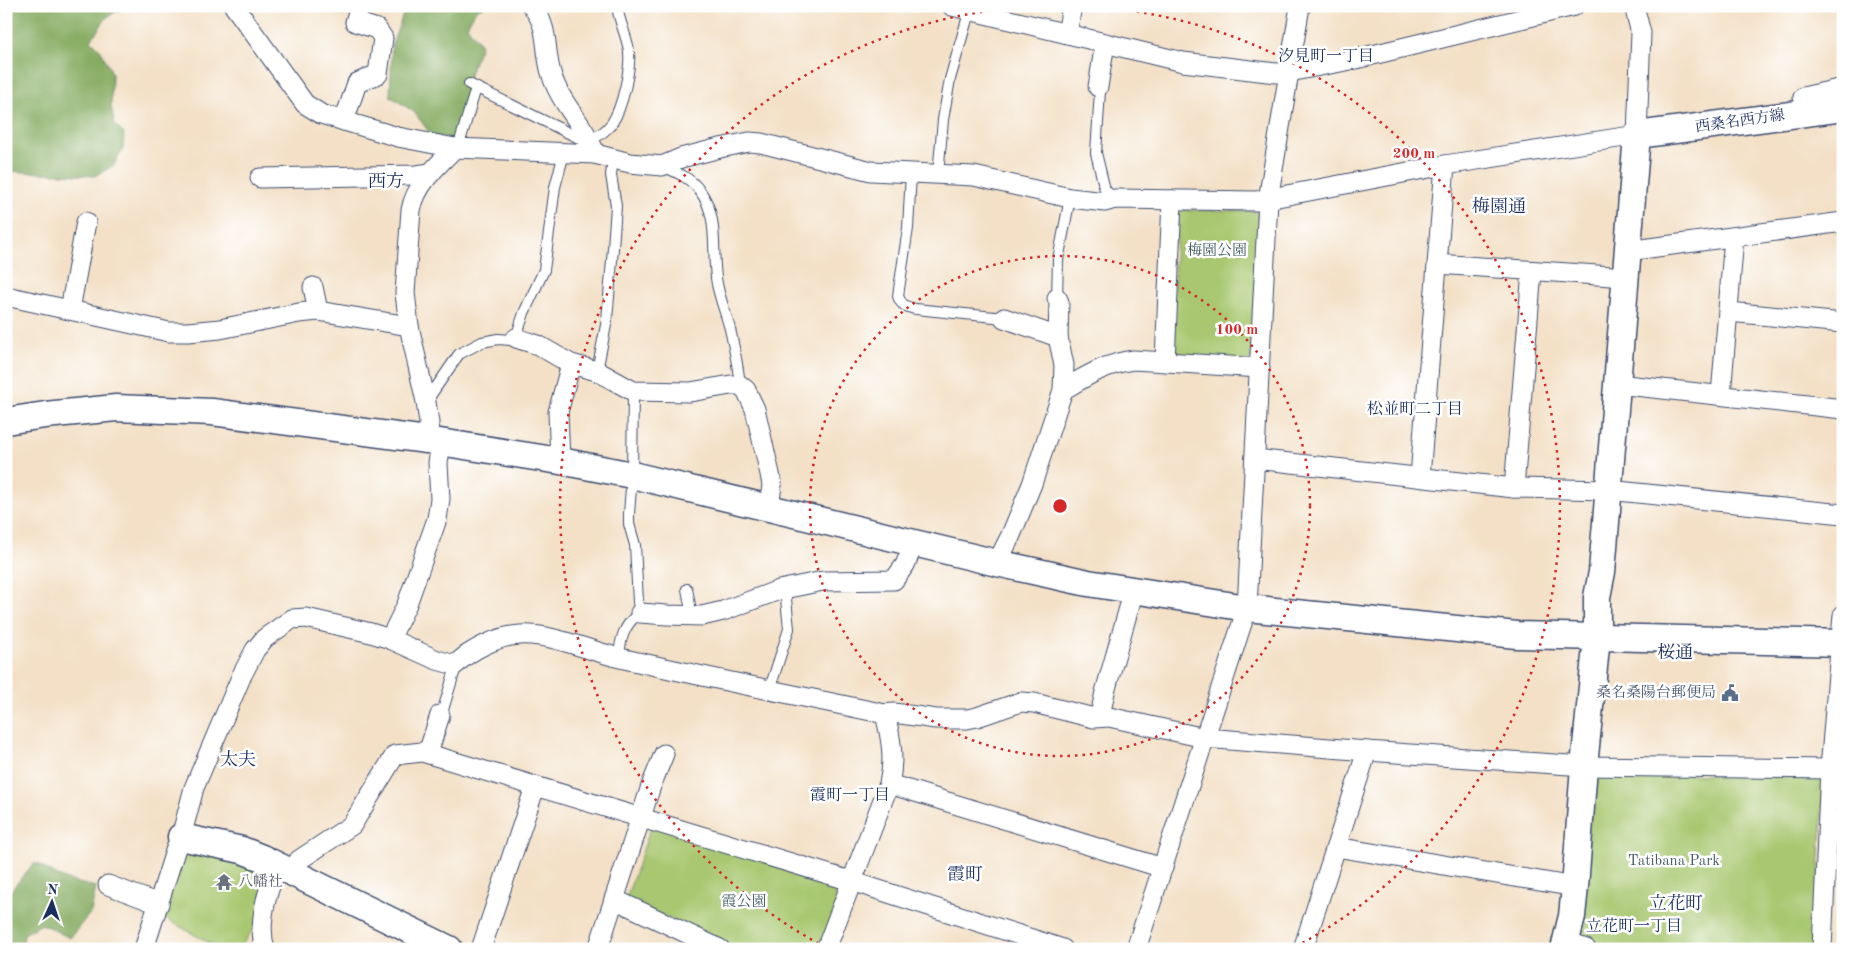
<svg xmlns="http://www.w3.org/2000/svg" width="1849" height="955" viewBox="0 0 1849 955" font-family="'Old Standard TT','Noto Serif JP',serif">
	<style>
		.green { fill: #a8c76f; stroke: #627b66 }
		.forest { fill: #86ac62; stroke: #506e60 }
		.lines { fill: none; stroke-linecap: round; stroke-linejoin: round }
		.lane-casing { stroke: #3b4a6e; stroke-width: 12 }
		.street-casing { stroke: #3b4a6e; stroke-width: 21 }
		.secondary-casing { stroke: #3b4a6e; stroke-width: 29 }
		.lane { stroke: #fff; stroke-width: 10 }
		.street { stroke: #fff; stroke-width: 19 }
		.secondary { stroke: #fff; stroke-width: 26 }
		.ring { fill: none; stroke: #d62828; stroke-width: 2.5; stroke-dasharray: 2.5 5 }
		.labels { text-anchor: middle; dominant-baseline: central; stroke-width: 5; stroke-linejoin: round; paint-order: stroke }
		.street-label { font-size: 15px; fill: #1b2f5e; stroke: #fff }
		.park-label { font-size: 15px; fill: #455d63; stroke: #fff }
		.service-label { font-size: 15px; fill: #4e5e75; stroke: #fff; text-anchor: end }
		.worship-label { font-size: 15px; fill: #5b616d; stroke: #fff; text-anchor: start }
		.neighbourhood-label { font-size: 16px; fill: #1b2f5e; stroke: #fff }
		.quarter-label { font-size: 18px; fill: #1b2f5e; stroke: #fff }
		.centre { fill: #d62828; stroke: #fff; stroke-width: 2.5 }
		.ring-label { font-size: 15px; text-anchor: middle; font-weight: bold; fill: #d62828; stroke: #fff; stroke-width: 5; stroke-linejoin: round; paint-order: stroke }
	</style>
	<rect width="100%" height="100%" fill="#fff"/>
	<filter id="ink" filterUnits="userSpaceOnUse"><feTurbulence type="fractalNoise" baseFrequency=".02" numOctaves="2"/><feDisplacementMap in="SourceGraphic" scale="10" xChannelSelector="R" yChannelSelector="G"/><feConvolveMatrix kernelMatrix="1 2 1 2 8 2 1 2 1" color-interpolation-filters="sRGB"/></filter>
	<filter id="wash" filterUnits="userSpaceOnUse"><feTurbulence type="fractalNoise" baseFrequency=".0096" numOctaves="4" result="noise"/><feDisplacementMap in="SourceGraphic" scale="20" xChannelSelector="R" yChannelSelector="G"/><feGaussianBlur stdDeviation="1.12" result="paint"/><feColorMatrix in="noise" values="0 0 0 0 0 0 0 0 0 0 0 0 0 0 0 0 0 1.4 0 .05"/><feComposite in="paint" operator="in"/></filter>
	<g filter="url(#wash)">
		<rect width="100%" height="100%" fill="#f3e0c6"/>
		<!-- green -->
		<g class="green">
			<path d="M1182,210l73,1 5,5 -8,140 -5,6 -72,-6 -4,-5 6,-136z"/>
			<path d="M1598,772l220,6 6,5 -9,166h-203l-29,-10 -3,-8 13,-155z"/>
			<path d="M652,824l193,61 -22,64h-88l-109,-50z"/>
			<path d="M187,848l44,10 31,12 3,11 -8,43 -18,25h-19l-59,-33 20,-64z"/>
		</g>
		<!-- forest -->
		<g class="forest">
			<path d="M6,6h120l-19,11 -16,23 9,9 12,24 -1,34 4,18 9,9 -1,15 -9,16 -19,11 -89,-5z"/>
			<path d="M406,6h79l-9,4 -9,16 14,19 -17,43 8,4 -15,47 -25,-3 -18,-24 -24,-16 2,-51z"/>
			<path d="M33,864h6c19,15 34,18 57,23l-5,25 -21,26 -28,-14 -18,10 -1,15h-17v-52z"/>
		</g>
	</g>
	<g filter="url(#ink)">
		<g class="lines">
			<!-- lane casing -->
			<g class="lane-casing">
				<g id="lane">
					<path d="M469,84l120,59"/>
					<path d="M1098,87l2,4 -4,62 9,37 10,9"/>
					<path d="M590,140c9,-4 16,-9 22,-17 10,-15 19,-53 17,-72 -2,-15 -10,-29 -12,-45"/>
					<path d="M458,148l18,-60"/>
					<path d="M662,166c14,6 29,12 38,25 20,26 11,63 17,93 3,15 9,30 13,45 4,18 8,37 10,56"/>
					<path d="M911,174l-3,54 -10,68c3,10 9,11 18,13l88,9"/>
					<path d="M938,174l5,-54 7,-41 20,-70"/>
					<path d="M1057,298l1,-38 12,-62"/>
					<path d="M597,371l10,-51 6,-72 3,-42 -5,-31 2,-16"/>
					<path d="M426,402l33,-48 23,-12 16,-3 13,1 5,-2 8,-25 20,-43 11,-83 7,-26 4,-8"/>
					<path d="M687,589l3,16 -1,10"/>
					<path d="M619,658c1,-19 5,-34 21,-45l-2,-11 -3,-57 -6,-21v-10l3,-39 1,-84"/>
					<path d="M769,691l20,-62 -4,-40"/>
					<path d="M440,715l2,-2 13,-43v-5"/>
				</g>
			</g>
			<!-- street casing -->
			<g class="street-casing">
				<g id="street">
					<path d="M234,6l71,98 16,10 23,7 54,16 57,11 140,6 35,9 32,3 19,-8 39,-10 29,-6 12,1 110,28 103,5 96,22 35,4 10,-3 141,2 189,-36 192,-30 4,-102 -7,-27"/>
					<path d="M532,6c19,24 11,44 20,70 9,29 34,50 43,78"/>
					<path d="M952,6l231,56 93,11 13,-1 67,-13 218,-53"/>
					<path d="M1067,34l5,-28"/>
					<path d="M1098,87l7,-44"/>
					<path d="M1803,97l40,-9"/>
					<path d="M344,121l13,-38 21,-9 5,-36 -6,-9 -22,-7 5,-16"/>
					<path d="M260,178l156,-3 15,-2"/>
					<path d="M1627,251l216,-29"/>
					<path d="M1437,264l189,13"/>
					<path d="M313,287l5,24"/>
					<path d="M6,296l163,36h19l32,-3 79,-16 19,-2 91,15"/>
					<path d="M1057,298l2,4 -1,35 6,28 -1,25"/>
					<path d="M70,310l16,-88"/>
					<path d="M1729,312l114,11"/>
					<path d="M1004,318l54,19"/>
					<path d="M516,338l22,7 33,19 26,7 36,20 57,1 41,-7h9l6,5 9,19 15,65 2,11 -3,23"/>
					<path d="M1165,361l7,-161"/>
					<path d="M1617,384l226,25"/>
					<path d="M1721,395l13,-158"/>
					<path d="M427,440l2,-17 -3,-21 -17,-76 -4,-33 6,-83c5,-26 26,-44 44,-62"/>
					<path d="M1255,459l259,29 94,2 235,24"/>
					<path d="M560,461l-2,-49 13,-48"/>
					<path d="M1420,477l25,-312"/>
					<path d="M1514,488l18,-217"/>
					<path d="M997,563l14,-28 21,-51 31,-94c23,-14 44,-27 71,-30l126,8"/>
					<path d="M640,613l27,2 35,1 21,-5 56,-21 44,-9 71,-1 11,-15 9,-22"/>
					<path d="M390,639l47,21 18,5c15,-15 43,-29 65,-30 30,-2 70,16 100,23 88,20 176,37 265,56l9,-1 42,6h31l10,-2 44,-15 13,1 60,15 15,-1 96,21 162,13 217,15 246,3"/>
					<path d="M1102,717l-1,-6 4,-19 29,-102"/>
					<path d="M428,753l12,-38"/>
					<path d="M889,784l274,84"/>
					<path d="M1336,847l239,40"/>
					<path d="M292,873l7,-13 53,-35 43,-70 27,-3 429,129 212,68"/>
					<path d="M108,885l51,19"/>
					<path d="M614,899l106,50"/>
					<path d="M1566,942l20,7"/>
					<path d="M144,949l32,-101 5,-11 13,-49 48,-113 13,-25 10,-12 27,-19 14,-1 65,15 19,6 17,-35 30,-85 3,-20 -2,-36 3,-21"/>
					<path d="M265,949c-8,-27 2,-58 13,-83"/>
					<path d="M481,949l54,-162"/>
					<path d="M598,949l53,-163 13,-32"/>
					<path d="M826,949l63,-165c6,-25 2,-46 -4,-70"/>
					<path d="M1136,949l111,-341 21,-408 32,-194"/>
					<path d="M1303,949l64,-198"/>
					<path d="M1822,949l8,-180 13,-154"/>
				</g>
			</g>
			<!-- secondary casing -->
			<g class="secondary-casing">
				<g id="secondary">
					<path d="M6,421l39,-6 71,-7 96,4 215,28 133,21 72,14 365,88 91,20 159,25 270,27 326,8"/>
					<path d="M181,837l61,13 20,8 187,91"/>
					<path d="M1564,949l8,-33 3,-29 9,-121 13,-129v-40l5,-25 35,-437 206,-27"/>
				</g>
			</g>
			<!-- lane -->
			<use href="#lane" class="lane"/>
			<!-- street -->
			<use href="#street" class="street"/>
			<!-- secondary -->
			<use href="#secondary" class="secondary"/>
		</g>
	</g>
	<!-- distance rings -->
	<g class="ring">
		<circle cx="1060" cy="506" r="250"/>
		<path d="M825 947A500 500 0 0 1 1043 6M1077 6A500 500 0 0 1 1295 947"/>
	</g>
	<!-- icons -->
	<defs>
		<g id="civic-bare" transform="scale(1.35)"><path d="M-.6-6.5H3V-4.5H.6V-3L4-1V1h2V6H-6V1h2V-1L-.6-3ZM-1.2 2.5V6h2.4V2.5Z" fill="#5c6f8a" stroke="#fff" stroke-width="2.5" paint-order="stroke"/></g>
		<g id="temple-bare" transform="scale(1.35)"><path d="M0-6L5-2H3V0L6.5 2.5H4V6H1.5V3h-3V6H-4V2.5H-6.5L-3 0V-2H-5Z" fill="#6b7280" stroke="#fff" stroke-width="2.5" paint-order="stroke"/></g>
	</defs>
	<g fill-rule="evenodd">
		<use href="#civic-bare" x="1730" y="693"/>
		<use href="#temple-bare" x="224" y="882"/>
	</g>
	<g class="labels">
		<!-- street labels -->
		<g class="street-label">
			<text transform="translate(1740 122) rotate(-8)">西桑名西方線</text>
		</g>
		<!-- park labels -->
		<g class="park-label">
			<text x="1217" y="251">梅園公園</text>
			<text x="1674" y="861">Tatibana Park</text>
			<text x="744" y="902">霞公園</text>
		</g>
		<!-- service labels -->
		<g class="service-label">
			<text x="1716" y="693">桑名桑陽台郵便局</text>
		</g>
		<!-- worship labels -->
		<g class="worship-label">
			<text x="238" y="882">八幡社</text>
		</g>
		<!-- neighbourhood labels -->
		<g class="neighbourhood-label">
			<text x="1326" y="57">汐見町一丁目</text>
			<text x="1415" y="410">松並町二丁目</text>
			<text x="850" y="796">霞町一丁目</text>
			<text x="1634" y="927">立花町一丁目</text>
		</g>
		<!-- quarter labels -->
		<g class="quarter-label">
			<text x="386" y="182">西方</text>
			<text x="1499" y="207">梅園通</text>
			<text x="1675" y="653">桜通</text>
			<text x="238" y="760">太夫</text>
			<text x="965" y="875">霞町</text>
			<text x="1676" y="904">立花町</text>
		</g>
	</g>
	<circle cx="1060" cy="506" r="8" class="centre"/>
	<g class="ring-label">
		<text x="1414" y="158">200 m</text>
		<text x="1237" y="334">100 m</text>
	</g>
	<!-- margin -->
	<rect width="1849" height="955" fill="none" stroke="#fff" stroke-width="25"/>
	<!-- north arrow -->
	<g transform="translate(52 902) rotate(3)" stroke="#ffffff" stroke-width="4" paint-order="stroke">
	<path d="M0-4L9 19L0 12L-9 19Z" fill="#1b2f5e"/>
	<text y="-8" font-size="14" font-weight="bold" text-anchor="middle" fill="#1b2f5e">N</text>
	</g>
</svg>
